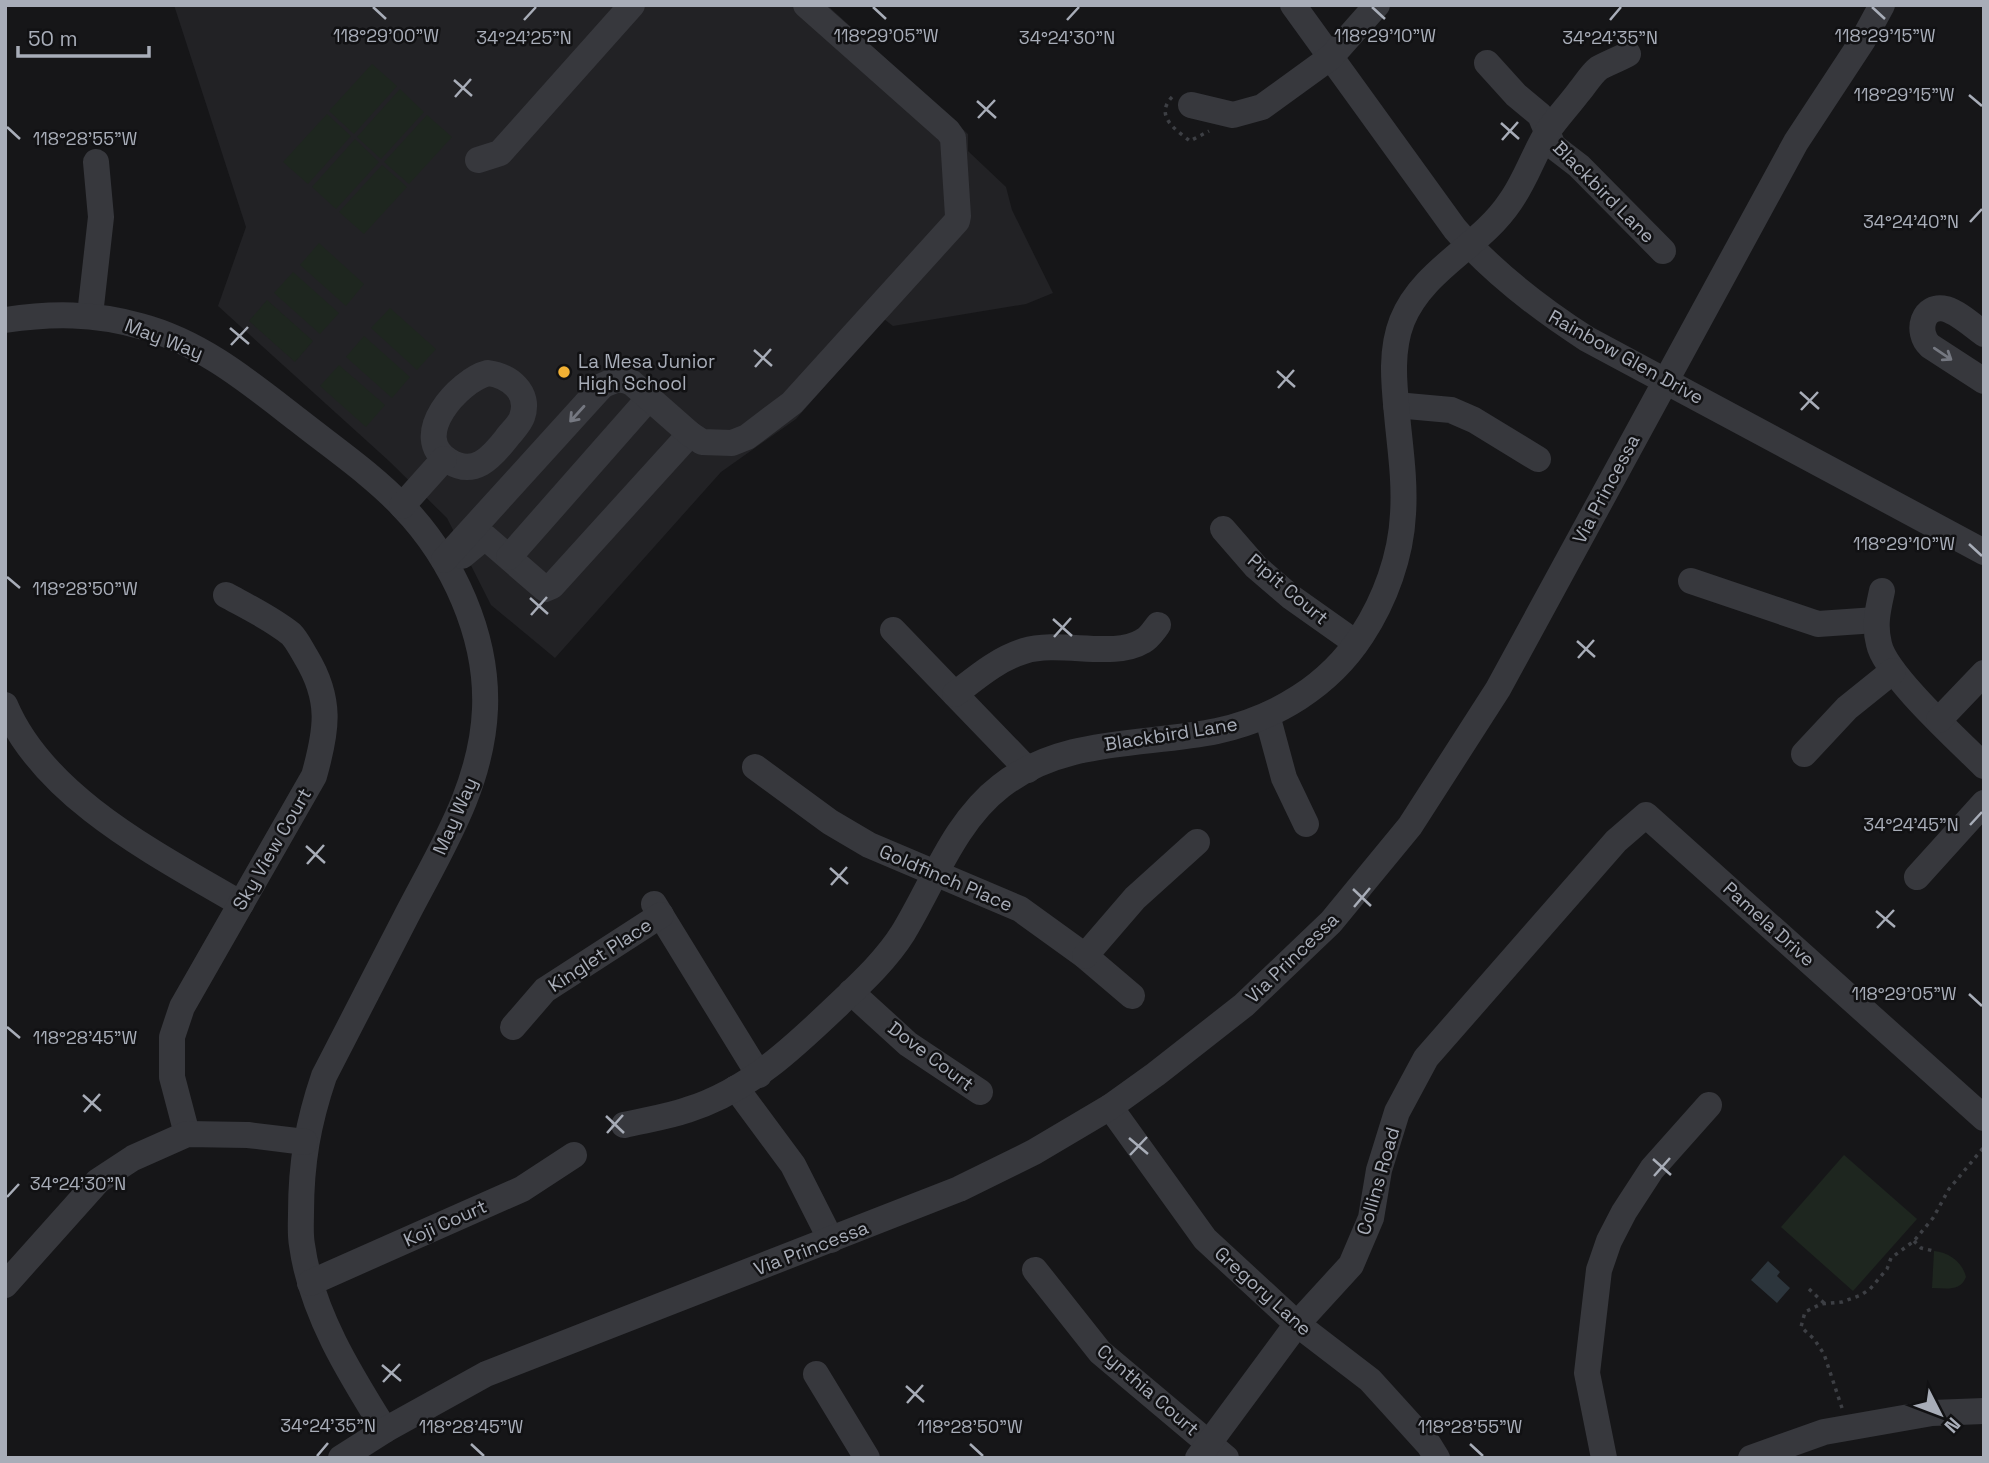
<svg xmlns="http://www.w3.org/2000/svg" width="1989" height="1463" viewBox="0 0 1989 1463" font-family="'Space Grotesk',sans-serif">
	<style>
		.built { fill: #222225 }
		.green { fill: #1e261f }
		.water { fill: #2c353c }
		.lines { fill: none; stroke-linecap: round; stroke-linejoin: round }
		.path { stroke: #3d3f44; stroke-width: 3.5; stroke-dasharray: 3.5 5; stroke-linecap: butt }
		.minor { stroke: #37383d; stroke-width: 26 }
		.oneway { stroke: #757881 }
		.ticks { fill: none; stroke: #a8adb8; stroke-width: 2.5 }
		.poi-dot { fill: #f2b134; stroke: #111113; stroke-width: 2.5 }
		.labels { text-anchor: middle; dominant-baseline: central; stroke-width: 5; stroke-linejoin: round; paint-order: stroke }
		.street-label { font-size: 19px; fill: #a8adb8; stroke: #111113 }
		.poi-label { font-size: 19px; fill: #a8adb8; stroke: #111113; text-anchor: start }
		.ticks-label { font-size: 18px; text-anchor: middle; fill: #a8adb8; stroke: #111113; stroke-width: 5; stroke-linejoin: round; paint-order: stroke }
	</style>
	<rect width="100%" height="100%" fill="#161618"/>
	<!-- built -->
	<path class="built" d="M174,5h653l141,129v17l38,36 6,23 41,83 -27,11 -133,22 -9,-7 -88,100 -75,53 -166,186 -64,-53 -44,-87 -58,-57 -171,-155 28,-79z"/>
	<!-- green -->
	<g class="green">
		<path d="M372,64l25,22 -43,48 -25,-23z"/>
		<path d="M400,89l24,23 -43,47 -24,-22z"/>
		<path d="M327,114l24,22 -43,48 -25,-22z"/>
		<path d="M427,115l25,22 -43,47 -25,-22z"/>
		<path d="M355,139l24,23 -43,47 -24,-22z"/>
		<path d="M382,165l25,22 -43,47 -25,-22z"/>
		<path d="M319,243l45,41 -18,22 -46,-41z"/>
		<path d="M293,272l46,41 -19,21 -46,-41z"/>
		<path d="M267,300l46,41 -18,21 -46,-41z"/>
		<path d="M390,308l46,41 -19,21 -46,-42z"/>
		<path d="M364,336l46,41 -18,21 -46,-41z"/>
		<path d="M339,365l46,40 -19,22 -46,-41z"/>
		<path d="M1844,1155l73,64 -64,72 -72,-64z"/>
		<path d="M1934,1251c15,1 29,12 32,26 -6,15 -20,11 -34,11z"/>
	</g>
	<!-- water -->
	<path class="water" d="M1768,1261l12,11 -3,4 13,12 -13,15 -26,-23z"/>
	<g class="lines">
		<!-- path -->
		<g class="path">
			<path d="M1172,97c-18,19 4,33 18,44l19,-10"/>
			<path d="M1914,1241l7,7 13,3"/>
			<path d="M1809,1289l16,15"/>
			<path d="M1842,1408l-18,-54 -10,-15 -13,-12 4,-15 16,-8 21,-2 19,-7 9,-6 17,-20 4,-11 23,-17 19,-23 16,-29 35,-42"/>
		</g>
		<!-- minor -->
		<g class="minor">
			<path d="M1293,5l162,224c38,44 84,79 132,110l397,213"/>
			<path d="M1487,63l29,32 24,20 13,31 26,20 84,85"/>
			<path d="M1191,105l42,10 29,-8 69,-50 46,-52"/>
			<path d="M478,160l22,-7 132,-148"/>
			<path d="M90,315l11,-98 -5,-55"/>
			<path d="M5,320c47,-7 89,-7 135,6 61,16 109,56 158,94 34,27 75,55 105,87 50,52 85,129 82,202 -3,75 -42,137 -76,202 -28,55 -57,110 -85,165 -16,47 -23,87 -23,137 0,10 -1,21 1,32 9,67 48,129 83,185"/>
			<path d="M1984,334c-11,-8 -25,-21 -38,-25 -23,-6 -31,23 -16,37l54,35"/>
			<path d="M488,373c21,3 43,19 34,44 -2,7 -11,15 -16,22 -15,19 -32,38 -57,22 -41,-24 10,-81 39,-88z"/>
			<path d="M1396,405l55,5 23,10 64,39"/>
			<path d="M402,506l42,-47"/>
			<path d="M1223,529l33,38 35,30 65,46"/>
			<path d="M462,556l23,-19 60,52 7,-3 138,-152"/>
			<path d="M509,557l140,-159"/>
			<path d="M444,560l158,-174c12,-6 18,-9 30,-3l58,51 12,8 30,1 15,-6 45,-34 165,-182 1,-5 -5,-78 -5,-7 -142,-126"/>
			<path d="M1691,581l127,43 58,-4"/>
			<path d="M1882,591c-4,18 -8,34 -3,53 6,30 80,97 105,122"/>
			<path d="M893,630l135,140"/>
			<path d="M955,694c22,-17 43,-35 69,-43 36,-11 90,8 119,-10 6,-3 11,-11 15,-16"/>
			<path d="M5,705c39,93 153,150 236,199"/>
			<path d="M1267,715l17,63 22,46"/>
			<path d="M1939,720l45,-47"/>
			<path d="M1804,754l43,-46 46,-37"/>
			<path d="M755,767l75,55 39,23 151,64 65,47 47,40"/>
			<path d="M1917,877l67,-74"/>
			<path d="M654,904l105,171"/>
			<path d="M1085,956l50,-58 62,-56"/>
			<path d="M851,992l57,52 72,48"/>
			<path d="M513,1027l32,-37 116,-75"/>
			<path d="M736,1088l57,77 38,75"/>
			<path d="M1110,1107l95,132 92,85 73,56 59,65 8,13"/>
			<path d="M624,1125c21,-5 43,-8 63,-15 61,-19 106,-62 151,-105 23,-22 48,-45 65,-72 30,-49 51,-111 98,-147 63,-49 143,-40 216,-55 59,-13 112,-45 145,-96 23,-35 39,-79 41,-121 2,-30 -2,-60 -5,-89 -3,-34 -9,-71 4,-104 21,-52 78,-74 108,-119 16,-22 24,-49 38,-71 9,-13 21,-26 30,-38 7,-8 13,-19 21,-25 9,-5 20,-9 29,-14"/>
			<path d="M187,1134l-15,-57v-40l10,-30 132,-231c13,-46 18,-76 -8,-119 -5,-8 -9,-17 -15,-23 -20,-16 -43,-27 -65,-39"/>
			<path d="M1035,1270l65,82 126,106"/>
			<path d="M310,1283l212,-94 52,-34"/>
			<path d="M5,1285l93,-104 35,-23 54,-24 61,1 57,7"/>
			<path d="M816,1374l51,84"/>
			<path d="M341,1458l44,-28 101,-56 473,-185 75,-37 76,-45 46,-33 88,-69 87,-83 79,-96 88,-137 298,-547 67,-102 19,-35"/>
			<path d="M1198,1458l99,-134 54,-59 20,-47 8,-48 18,-58 29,-54 190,-217 30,-26 338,303"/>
			<path d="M1604,1458l-17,-85 12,-103 10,-29 15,-29 28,-43 57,-64"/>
			<path d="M1751,1458l73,-26 108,-19 52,-2"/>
		</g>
	</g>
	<!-- one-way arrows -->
	<defs><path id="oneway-shaft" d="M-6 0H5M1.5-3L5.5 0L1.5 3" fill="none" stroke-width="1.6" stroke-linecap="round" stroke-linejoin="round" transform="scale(1.75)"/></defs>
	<g class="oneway">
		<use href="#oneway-shaft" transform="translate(1943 354) rotate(34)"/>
		<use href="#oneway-shaft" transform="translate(577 414) rotate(132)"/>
	</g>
	<!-- ticks -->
	<path class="ticks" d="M373,7l13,12M873,7l13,12M1372,7l13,12M1872,7l13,12M524,20l12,-13M1067,20l12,-13M1610,20l11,-13M454,80l18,16M1969,95l13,11M455,97l16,-18M977,101l19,17M978,118l17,-18M1501,123l18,16M7,127l13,12M1502,140l16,-18M1970,222l12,-13M230,328l19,16M231,345l17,-18M754,350l18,16M755,367l16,-18M1277,371l18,16M1278,388l16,-18M1800,392l19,17M1801,410l17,-18M1969,544l13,12M7,577l13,11M530,598l18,16M531,615l16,-18M1053,619l19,17M1054,637l17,-19M1577,641l18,16M1578,658l16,-18M1970,825l12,-13M306,846l19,17M307,864l17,-19M830,868l18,16M831,885l16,-18M1353,889l18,17M1354,907l16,-19M1876,911l19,16M1877,928l17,-18M1969,994l13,12M7,1027l13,11M83,1095l18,16M84,1112l16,-18M606,1116l18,17M607,1133l16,-18M1129,1138l19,16M1130,1155l17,-18M1653,1159l18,16M1654,1176l16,-18M7,1197l12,-13M382,1365l19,16M383,1382l17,-18M906,1386l18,16M907,1403l16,-18M471,1444l13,12M970,1444l13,12M1470,1444l13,12M317,1456l11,-13"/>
	<!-- markers -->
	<circle class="poi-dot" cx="564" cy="372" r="7"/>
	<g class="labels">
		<!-- street labels -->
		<g class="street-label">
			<text transform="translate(1604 192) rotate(45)">Blackbird Lane</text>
			<text transform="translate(164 339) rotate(21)">May Way</text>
			<text transform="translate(1626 357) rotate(29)">Rainbow Glen Drive</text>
			<text transform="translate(1606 489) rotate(-62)">Via Princessa</text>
			<text transform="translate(1288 589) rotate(40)">Pipit Court</text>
			<text transform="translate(1171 734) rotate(-9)">Blackbird Lane</text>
			<text transform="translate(455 816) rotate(-66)">May Way</text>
			<text transform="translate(272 849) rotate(-60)">Sky View Court</text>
			<text transform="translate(946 878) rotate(23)">Goldfinch Place</text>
			<text transform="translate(1769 924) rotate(42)">Pamela Drive</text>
			<text transform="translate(600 955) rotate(-33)">Kinglet Place</text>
			<text transform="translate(1292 958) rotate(-44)">Via Princessa</text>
			<text transform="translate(931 1056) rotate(37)">Dove Court</text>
			<text transform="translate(1378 1181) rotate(-74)">Collins Road</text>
			<text transform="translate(445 1223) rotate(-24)">Koji Court</text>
			<text transform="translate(811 1248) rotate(-21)">Via Princessa</text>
			<text transform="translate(1263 1291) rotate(42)">Gregory Lane</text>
			<text transform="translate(1148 1390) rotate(41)">Cynthia Court</text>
		</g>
		<!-- poi labels -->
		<g class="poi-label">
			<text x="578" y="361">La Mesa Junior<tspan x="578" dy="22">High School</tspan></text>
		</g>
	</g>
	<g class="ticks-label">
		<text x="386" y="42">118°29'00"W</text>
		<text x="886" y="42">118°29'05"W</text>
		<text x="1385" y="42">118°29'10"W</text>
		<text x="1885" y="42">118°29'15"W</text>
		<text x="524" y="44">34°24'25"N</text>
		<text x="1067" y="44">34°24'30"N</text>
		<text x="1610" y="44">34°24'35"N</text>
		<text x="1904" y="101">118°29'15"W</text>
		<text x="85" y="145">118°28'55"W</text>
		<text x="1911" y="228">34°24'40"N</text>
		<text x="1904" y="550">118°29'10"W</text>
		<text x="85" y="595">118°28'50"W</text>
		<text x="1911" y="831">34°24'45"N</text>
		<text x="1904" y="1000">118°29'05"W</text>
		<text x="85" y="1044">118°28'45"W</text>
		<text x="78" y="1190">34°24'30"N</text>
		<text x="328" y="1432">34°24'35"N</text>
		<text x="471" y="1433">118°28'45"W</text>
		<text x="970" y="1433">118°28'50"W</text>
		<text x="1470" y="1433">118°28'55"W</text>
	</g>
	<!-- border -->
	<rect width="1989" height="1463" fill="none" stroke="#a8adb8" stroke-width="14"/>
	<!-- north arrow -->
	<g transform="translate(1940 1414) rotate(132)" stroke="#111113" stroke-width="5" paint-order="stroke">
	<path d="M0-5L12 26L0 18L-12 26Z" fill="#a8adb8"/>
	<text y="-10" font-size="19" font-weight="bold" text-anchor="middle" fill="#a8adb8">N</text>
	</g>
	<!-- scale -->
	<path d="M18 46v10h131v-10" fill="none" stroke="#a8adb8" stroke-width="3.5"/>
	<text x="28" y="46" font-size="21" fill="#a8adb8" stroke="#111113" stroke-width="5" paint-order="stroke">50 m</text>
</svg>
